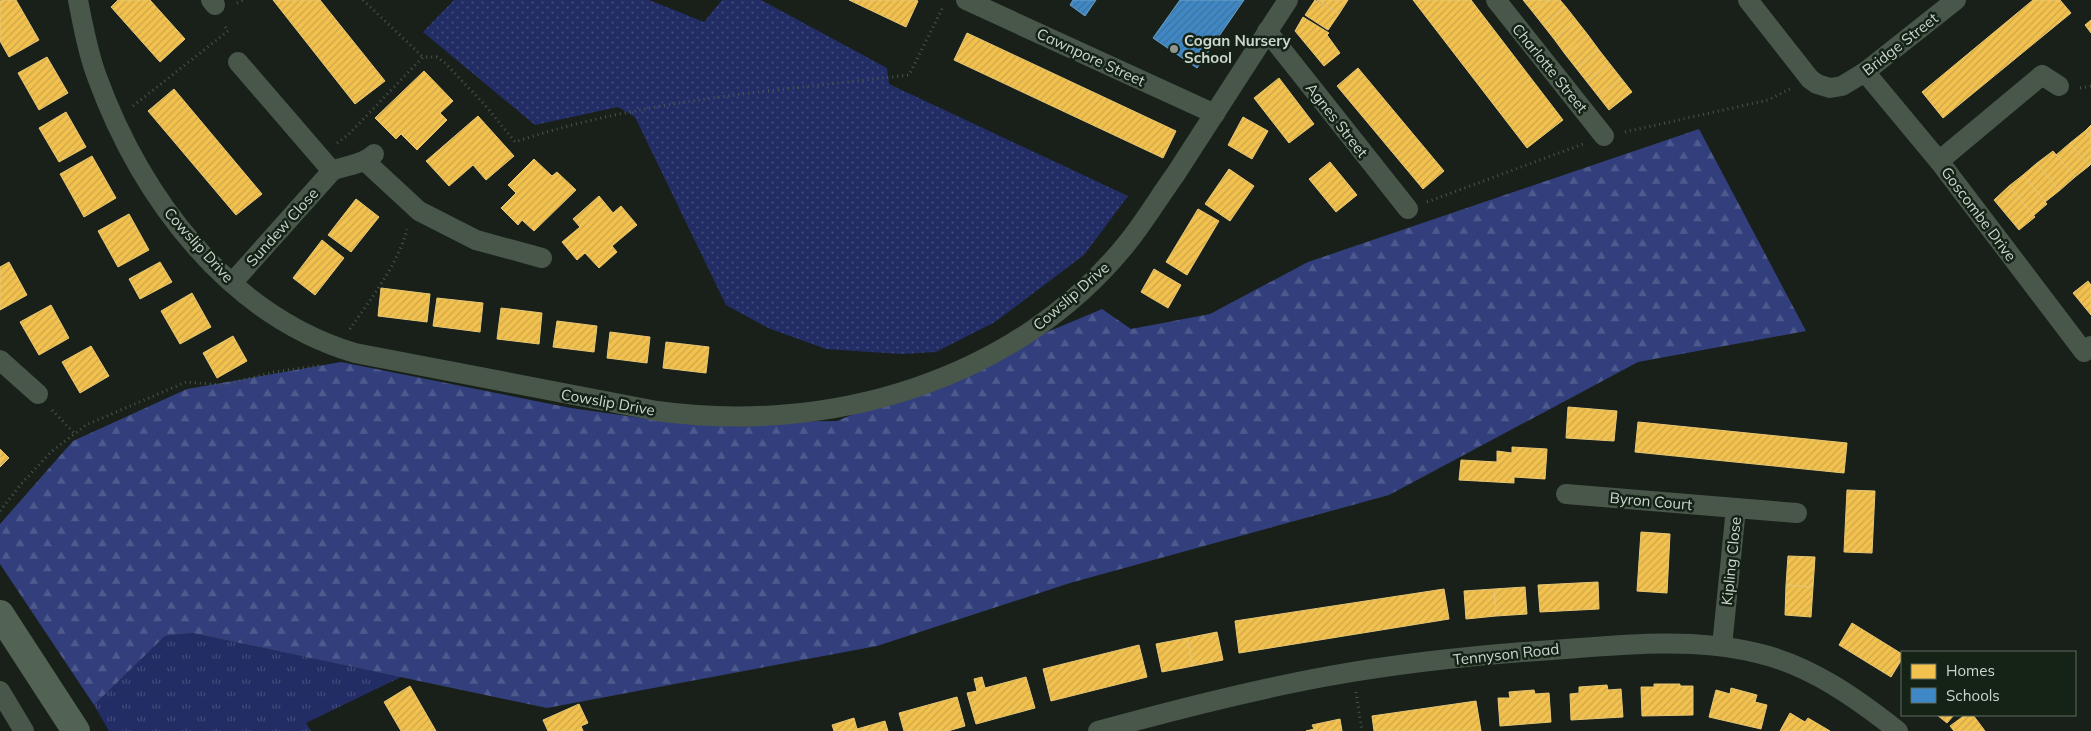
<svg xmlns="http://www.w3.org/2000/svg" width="2091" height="731" viewBox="0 0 2091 731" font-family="Mulish,sans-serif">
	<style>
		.grass { fill: url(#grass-tufts) }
		.forest { fill: url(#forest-firs) }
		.garden { fill: url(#garden-dots) }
		.homes { fill: url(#homes-hatch); stroke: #e7c774 }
		.schools { fill: url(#schools-hatch); stroke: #6a9fc7 }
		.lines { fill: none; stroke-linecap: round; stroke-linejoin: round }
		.path { stroke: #4a554b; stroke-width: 3; stroke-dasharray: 1 4; stroke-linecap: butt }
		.minor { stroke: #48574a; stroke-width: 20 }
		.secondary { stroke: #526354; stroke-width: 28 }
		.poi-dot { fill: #8e968e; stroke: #152317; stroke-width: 2 }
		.labels { text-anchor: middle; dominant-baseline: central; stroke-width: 5; stroke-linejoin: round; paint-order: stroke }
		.poi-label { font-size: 15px; font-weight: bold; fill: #cdd6cd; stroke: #152317; text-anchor: start }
		.street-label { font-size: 15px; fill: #cdd6cd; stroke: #152317 }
	</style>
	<defs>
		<pattern id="grass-tufts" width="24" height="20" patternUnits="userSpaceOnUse" patternTransform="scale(1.25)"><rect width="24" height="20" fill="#232d65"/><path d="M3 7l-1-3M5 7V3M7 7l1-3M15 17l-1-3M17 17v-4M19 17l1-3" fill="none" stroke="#424b7a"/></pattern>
		<pattern id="forest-firs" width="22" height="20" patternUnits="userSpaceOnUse" patternTransform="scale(1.25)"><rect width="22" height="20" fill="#323f7c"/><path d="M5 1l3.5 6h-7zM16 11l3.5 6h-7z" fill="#4e5a8d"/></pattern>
		<pattern id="garden-dots" width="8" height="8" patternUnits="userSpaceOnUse" patternTransform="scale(1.25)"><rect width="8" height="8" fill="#232d65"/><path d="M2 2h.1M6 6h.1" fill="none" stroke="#424b7a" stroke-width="1.8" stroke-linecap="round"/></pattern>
		<pattern id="homes-hatch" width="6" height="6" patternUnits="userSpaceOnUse" patternTransform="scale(1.25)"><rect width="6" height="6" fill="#f2c14e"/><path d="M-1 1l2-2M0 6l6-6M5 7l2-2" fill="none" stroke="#cea74b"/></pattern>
		<pattern id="schools-hatch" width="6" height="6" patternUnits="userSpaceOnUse" patternTransform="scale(1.25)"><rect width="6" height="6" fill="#3f88c5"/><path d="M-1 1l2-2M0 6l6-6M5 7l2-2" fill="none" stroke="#3f729c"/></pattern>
	</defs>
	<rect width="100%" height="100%" fill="#182019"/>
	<!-- grass -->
	<path class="grass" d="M192,633l209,44 -95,46 5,8h-202l-15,-26 71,-69z"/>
	<!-- forest -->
	<path class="forest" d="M1699,129l107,202 -168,31 -249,133 -319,88 -193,63 -330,62 -355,-75 -27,3 -71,69 -94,-141v-40l73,-83 114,-52 154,-27 230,46 106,15 160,-2 265,-112 29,20 79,-15 98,-52z"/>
	<!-- garden -->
	<path class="garden" d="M454,0h195l55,22 18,-22h39l126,68 2,16 239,112 -44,59 -89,67 -59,30 -35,2 -75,-5 -58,-21 -42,-23 -91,-188 -17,-10 -83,18 -112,-93z"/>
	<!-- homes -->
	<g class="homes">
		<path d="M2,0h14l23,40 -30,17 -9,-16v-40z"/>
		<path d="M118,0h32l35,39 -25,23 -49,-55z"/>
		<path d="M273,0h47l65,81 -30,23z"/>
		<path d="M849,0h67l2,1 -12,26z"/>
		<path d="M1315,0l24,14 -11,16 -23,-15z"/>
		<path d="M1317,0h31l-9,14z"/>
		<path d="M1413,0h58l92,120 -36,28z"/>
		<path d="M1523,0h24l-15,11z"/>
		<path d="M1547,0h13l6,7 -23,18 -11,-14z"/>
		<path d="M2033,0h27l11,13 -128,105 -21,-26z"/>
		<path d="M1566,7l11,14 -23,18 -11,-14z"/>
		<path d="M1303,17l26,16 -2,2 13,18 -16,13 -29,-35z"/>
		<path d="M2091,20v13l-6,-8z"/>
		<path d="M1577,21l11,14 -23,19 -11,-15z"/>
		<path d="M967,33l209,98 -13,27 -209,-98z"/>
		<path d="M1588,35l11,15 -23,18 -11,-14z"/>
		<path d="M1599,50l11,14 -23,18 -11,-14z"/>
		<path d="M47,57l21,36 -29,17 -21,-37z"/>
		<path d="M1610,64l11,14 -23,18 -11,-14z"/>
		<path d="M1358,68l86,103 -21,18 -86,-103z"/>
		<path d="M424,71l29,30 -13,12 7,7 -30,30 -16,-16 -5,5 -21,-21z"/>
		<path d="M1279,78l35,46 -25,19 -35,-45z"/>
		<path d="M1621,78l11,14 -23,18 -11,-14z"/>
		<path d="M174,89l88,105 -26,21 -88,-104z"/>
		<path d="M66,112l20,35 -27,15 -20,-34z"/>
		<path d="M478,116l36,40 -28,24 -13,-15 -24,21 -23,-25z"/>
		<path d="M1243,117l25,14 -16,28 -24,-14z"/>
		<path d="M2091,125v13l-6,-7z"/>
		<path d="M2085,131l6,7v26l-2,2 -19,-23z"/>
		<path d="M2070,143l19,23 -14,11 -19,-22z"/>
		<path d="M2053,151l22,26 -16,14 -22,-28z"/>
		<path d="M92,156l24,42 -32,19 -24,-43z"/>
		<path d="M534,159l18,17 5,-4 19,18 -42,41 -12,-11 -4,5 -17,-17 15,-15 -8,-8z"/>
		<path d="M1330,162l27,33 -21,17 -27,-33z"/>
		<path d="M2037,163l22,28 -14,11 -22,-27z"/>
		<path d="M1229,169l25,17 -24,35 -25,-17z"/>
		<path d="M2023,175l24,29 -14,12 -24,-30z"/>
		<path d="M2009,186l26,31 -16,13 -25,-30z"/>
		<path d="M599,196l14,17 8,-7 16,19 -25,21 5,6 -18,16 -14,-15 -8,7 -15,-18 18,-15 -7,-8z"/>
		<path d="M356,199l23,18 -28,35 -23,-17z"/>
		<path d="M1198,209l21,12 -32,54 -21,-13z"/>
		<path d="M129,214l20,36 -31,17 -20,-36z"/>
		<path d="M322,240l22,18 -29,37 -22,-17z"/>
		<path d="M9,262l18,33 -27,15v-43z"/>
		<path d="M160,262l12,20 -32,17 -11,-20z"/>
		<path d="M1154,269l27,16 -13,23 -27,-16z"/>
		<path d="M2088,281l3,4v30l-18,-22z"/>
		<path d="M381,288l49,6 -3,28 -49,-6z"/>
		<path d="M192,293l19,34 -31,17 -19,-33z"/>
		<path d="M437,298l46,5 -3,29 -47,-6z"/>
		<path d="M51,305l18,33 -30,17 -19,-33z"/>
		<path d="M501,308l41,5 -3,31 -42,-5z"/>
		<path d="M557,321l40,5 -3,26 -41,-5z"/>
		<path d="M610,332l40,5 -3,26 -40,-5z"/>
		<path d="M233,336l14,25 -30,17 -14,-25z"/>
		<path d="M666,342l43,5 -3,26 -43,-5z"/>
		<path d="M91,346l18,30 -29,17 -18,-31z"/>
		<path d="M1568,407l49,4 -3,30 -48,-3z"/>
		<path d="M1638,422l209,21 -3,30 -209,-21z"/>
		<path d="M1512,447l35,2 -2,30 -31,-2v6l-55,-3 2,-20 36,2v-11l15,2z"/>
		<path d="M0,449l9,9 -9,9z"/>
		<path d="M1847,490l28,1 -3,62 -28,-1z"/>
		<path d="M1641,532l29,2 -3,59 -30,-2z"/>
		<path d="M1788,556l27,1 -2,30 -27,-2z"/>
		<path d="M1598,582l1,27 -59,3 -2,-27z"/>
		<path d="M1786,585l27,2 -2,30 -26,-2z"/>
		<path d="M1525,587l2,27 -31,2 -2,-27z"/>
		<path d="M1444,589l5,30 -210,34 -4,-32z"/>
		<path d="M1494,589l2,27 -30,3 -2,-28z"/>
		<path d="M1852,623l50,31v5l-11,18 -52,-32z"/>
		<path d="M1217,632l6,28 -30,6 -6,-28z"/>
		<path d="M1187,638l6,28 -31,6 -6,-28z"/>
		<path d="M1139,645l8,32 -96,24 -8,-32z"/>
		<path d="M982,677l3,11 41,-11 9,31 -59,16 -9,-31 10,-2 -3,-12z"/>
		<path d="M1654,684h26v2h13v29l-51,1 -1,-29h13z"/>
		<path d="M1607,685l1,5 13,-1 2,28 -52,3 -1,-26 9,-1v-6z"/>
		<path d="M410,686l26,45h-35l-17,-29z"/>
		<path d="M1731,688l26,7 -2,7 12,3 -6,24 -52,-12 7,-27 14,4z"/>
		<path d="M1534,690l1,4 14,-1 2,29 -51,4 -2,-28h12l-1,-6z"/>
		<path d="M957,697l8,29 -17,5h-44l-5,-18z"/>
		<path d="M1476,701l5,30h-107l-2,-15z"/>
		<path d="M579,704l9,19 -7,3 2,5h-35l-5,-11z"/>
		<path d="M1790,713l15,9 3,-4 22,13h-50z"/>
		<path d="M1937,715h17l-7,8z"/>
		<path d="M1965,715h8l12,16h-31l-4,-5z"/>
		<path d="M854,718l3,11 28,-8 3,10h-54l-2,-6z"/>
		<path d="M1340,719l2,12h-36l8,-2 -2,-4z"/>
	</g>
	<!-- schools -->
	<g class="schools">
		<path d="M1073,0h23l-11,16 -15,-11z"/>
		<path d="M1180,0h64l-47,68 -44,-30z"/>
	</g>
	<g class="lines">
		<!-- path -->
		<g class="path">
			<path d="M363,0l60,57"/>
			<path d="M237,3l6,-3"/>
			<path d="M2080,88l11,-2"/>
			<path d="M133,106l95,-75 -4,-6"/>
			<path d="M1625,132l143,-32 22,-11"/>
			<path d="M337,143l11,-8 75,-78h14l8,6 40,42 30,37c127,-43 262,-51 394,-67l35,-70"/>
			<path d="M1427,202l156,-58"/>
			<path d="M350,329c20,-29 49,-66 57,-100"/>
			<path d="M52,410l23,24"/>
			<path d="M0,511l21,-27 31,-33 34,-26 100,-43 37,3 51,-13 48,-7"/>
			<path d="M1356,692l6,39"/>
		</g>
		<!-- minor -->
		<g class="minor">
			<path d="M78,0c5,26 10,53 19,77 44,120 131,238 258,276l302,58c172,24 360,-30 471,-169 17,-21 31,-45 47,-67 38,-58 75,-117 113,-175"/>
			<path d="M211,0l4,5"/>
			<path d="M966,0l249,114"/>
			<path d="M1496,0l108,136"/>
			<path d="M1748,0l62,79 7,5 13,4 12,-2 23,-14 91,-72"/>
			<path d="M1267,31l141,178"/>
			<path d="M238,62l94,109"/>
			<path d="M1865,72l74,89 145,191 7,-6"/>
			<path d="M1939,161l103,-86 17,11"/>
			<path d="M366,162l53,49 57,29 66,18"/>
			<path d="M232,283l100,-112c14,-6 31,-6 42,-17"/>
			<path d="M0,360l38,34"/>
			<path d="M1566,494l170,14"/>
			<path d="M1722,646l14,-138 61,5"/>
			<path d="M0,691l24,40"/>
			<path d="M1098,731c76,-21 154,-41 231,-55 78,-14 158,-22 237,-27 63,-5 130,-11 191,4 53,12 99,45 141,78"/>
		</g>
		<!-- secondary -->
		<path class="secondary" d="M0,614l76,117"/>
	</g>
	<!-- markers -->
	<circle class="poi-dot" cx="1174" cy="49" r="5"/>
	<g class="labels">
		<!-- poi labels -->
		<g class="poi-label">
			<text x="1184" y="40">Cogan Nursery<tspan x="1184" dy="17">School</tspan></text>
		</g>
		<!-- street labels -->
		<g class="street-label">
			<text transform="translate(1900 44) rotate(-38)">Bridge Street</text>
			<text transform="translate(1091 57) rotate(25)">Cawnpore Street</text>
			<text transform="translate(1550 68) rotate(51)">Charlotte Street</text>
			<text transform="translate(1337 120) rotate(52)">Agnes Street</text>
			<text transform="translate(1979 214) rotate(53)">Goscombe Drive</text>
			<text transform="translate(282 227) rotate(-48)">Sundew Close</text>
			<text transform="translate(199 245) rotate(48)">Cowslip Drive</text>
			<text transform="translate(1071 296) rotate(-41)">Cowslip Drive</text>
			<text transform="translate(608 402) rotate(10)">Cowslip Drive</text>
			<text transform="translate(1651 501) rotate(5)">Byron Court</text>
			<text transform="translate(1731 561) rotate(-84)">Kipling Close</text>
			<text transform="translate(1506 654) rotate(-6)">Tennyson Road</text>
		</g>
	</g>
	<!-- legend -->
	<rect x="1901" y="651" width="175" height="65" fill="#152317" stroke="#5f6b60"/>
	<rect x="1911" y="664" width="25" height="15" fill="#f2c14e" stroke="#5f6b60"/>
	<text x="1946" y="676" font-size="15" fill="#cdd6cd">Homes</text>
	<rect x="1911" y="688" width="25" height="15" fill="#3f88c5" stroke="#5f6b60"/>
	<text x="1946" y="701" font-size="15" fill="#cdd6cd">Schools</text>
</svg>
